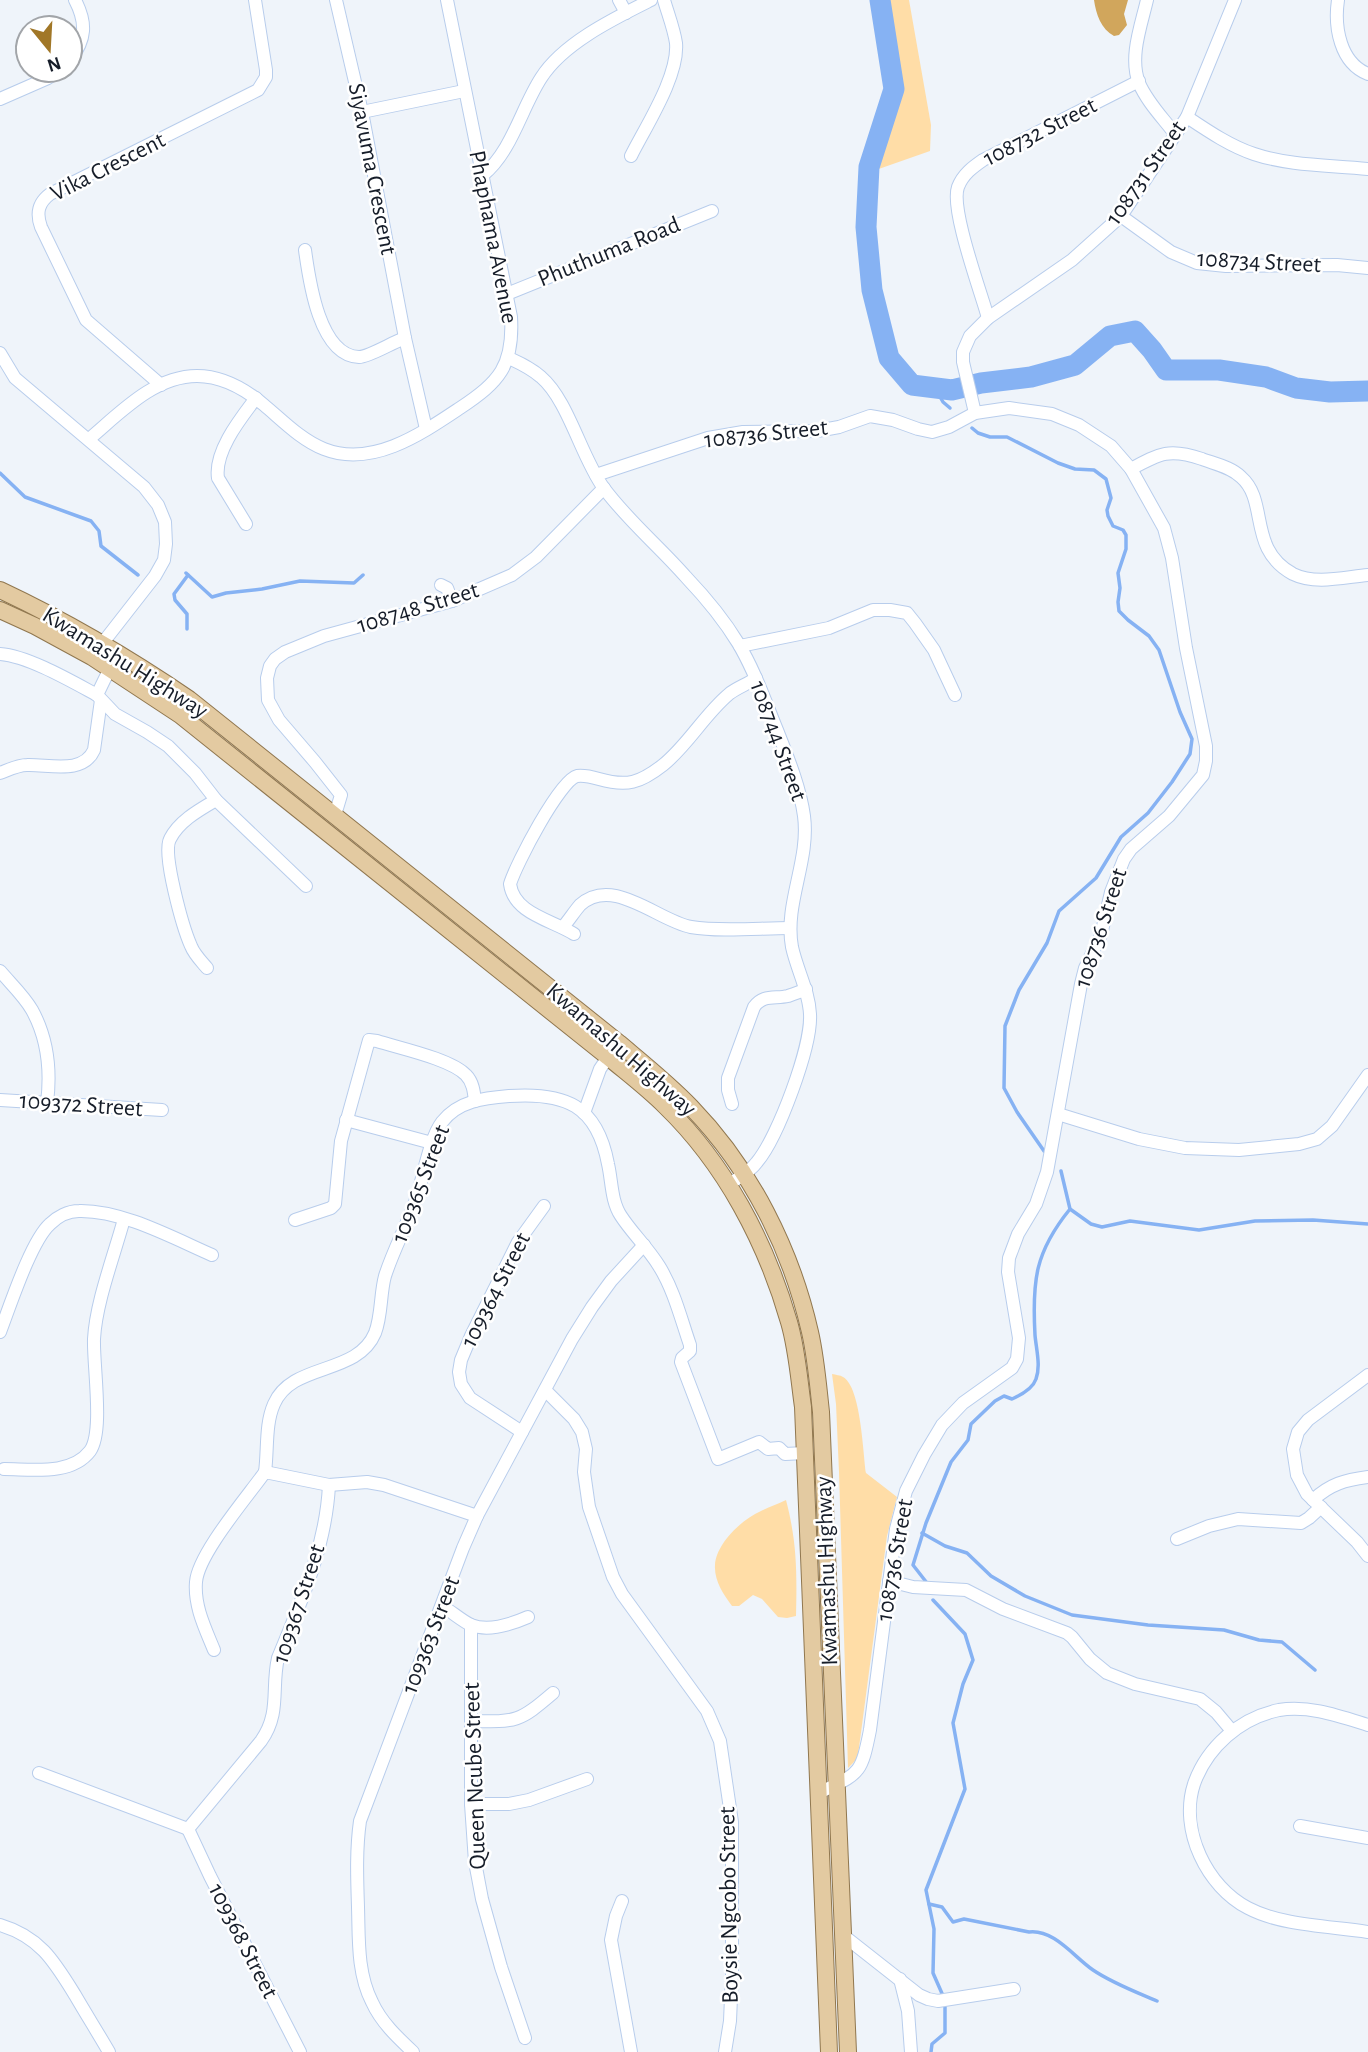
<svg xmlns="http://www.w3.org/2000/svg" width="1368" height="2052" viewBox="0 0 1368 2052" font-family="'Alegreya Sans',sans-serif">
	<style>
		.green { fill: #ffdda7 }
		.forest { fill: #d1a65c }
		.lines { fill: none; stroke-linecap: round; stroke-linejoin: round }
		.stream { stroke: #86b2f3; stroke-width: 3.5 }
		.river { stroke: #86b2f3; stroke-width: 21 }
		.minor-casing { stroke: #b8cdec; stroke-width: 14 }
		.major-casing { stroke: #90774f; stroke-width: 18 }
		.minor { stroke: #fff; stroke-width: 12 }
		.major { stroke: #e3caa1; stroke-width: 16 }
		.labels { text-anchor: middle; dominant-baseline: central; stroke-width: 5; stroke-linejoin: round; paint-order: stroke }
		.street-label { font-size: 24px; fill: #161d29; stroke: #fff }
	</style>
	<rect width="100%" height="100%" fill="#eff4fa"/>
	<!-- green -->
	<g class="green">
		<path d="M883,0h26l22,125 -1,26 -57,20 24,-83z"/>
		<path d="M832,1374c4,1 8,1 11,3 18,10 20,76 23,96l31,24 -10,39 -29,219 -2,5 -8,8 -9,-296 -3,-68z"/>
		<path d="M786,1500c11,42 11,73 10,116l-9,2 -9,-1 -16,-18 -9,-4 -14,11h-7c-9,-12 -18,-26 -17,-41 1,-21 27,-46 46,-54 8,-4 17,-7 25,-11z"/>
	</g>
	<!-- forest -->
	<path class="forest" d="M1094,0h34l-4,14 3,11 -8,10 -5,1c-13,-7 -18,-22 -20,-36z"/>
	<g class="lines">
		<!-- stream -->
		<g class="stream">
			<path d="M935,388l8,14 7,6"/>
			<path d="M972,428l6,5 12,4h17l51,26 17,6 19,1 12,9 5,19 -4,12 1,6 5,10 10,4 3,5v14l-8,24 2,15 -2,14 1,9 9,9 21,16 10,14 21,62 12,27 -2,15 -18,28 -24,31 -27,24 -25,41 -37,33 -12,32 -28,47 -14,36 -1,62 13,24 27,39"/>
			<path d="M0,473l25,24 66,24 8,10 2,15 37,29"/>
			<path d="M186,573l26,24 14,-4 36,-4 38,-8 54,2 9,-8"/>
			<path d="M187,629v-15l-12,-14 -1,-6 14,-19"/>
			<path d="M1061,1171l9,38 21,15 11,3 28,-6 69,9 56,-9 58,-1 55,4"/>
			<path d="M922,1533l23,13 22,7 24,23 34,20 47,19 76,10 76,5 35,10 23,2 33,28"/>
			<path d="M927,1583l-14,-18 13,-42 25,-61 17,-22 3,-16 24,-23 9,-5 8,3c9,-4 21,-11 24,-20 5,-13 0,-31 -1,-44 -3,-54 0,-83 35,-126"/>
			<path d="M933,1600l32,34 8,26 -10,24 -10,39 12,66 -39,101 8,39 -1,44 11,25"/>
			<path d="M929,1904l13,3 11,15 11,-3 65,13c25,-3 45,25 64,38 19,13 43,22 64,31"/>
			<path d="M931,2052l1,-8 13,-11v-26"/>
		</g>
		<!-- river -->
		<path class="river" d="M880,0l14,89 -25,78 -3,60 6,63 17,68 23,27 40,5 29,-7 50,-6 44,-12 35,-29 25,-5 17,19 14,20h53l47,7 30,11 34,4 38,-1"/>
		<!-- minor casing -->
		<g class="minor-casing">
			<g id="minor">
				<path d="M336,0l26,112 43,226 21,91"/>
				<path d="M619,0l7,13"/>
				<path d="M1147,0c-6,26 -18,57 -8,83 8,19 24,35 36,51"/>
				<path d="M1338,0c-4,27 2,63 30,74"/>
				<path d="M70,60c16,-20 17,-37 5,-60"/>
				<path d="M0,99l48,-21 12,-8"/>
				<path d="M362,112l102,-21"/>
				<path d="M1187,117c21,14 43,29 67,37 36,12 76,11 114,15"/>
				<path d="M631,156c15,-30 48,-80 45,-113 -2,-14 -8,-29 -12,-43"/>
				<path d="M483,175c29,-24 38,-66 58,-97 22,-35 74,-60 110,-78"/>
				<path d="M1121,216l50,36 26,11 29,3 111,-1 31,3"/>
				<path d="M305,250c4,29 14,106 54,107 10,0 34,-15 46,-19"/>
				<path d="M507,294l205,-83"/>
				<path d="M988,318c-7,-26 -38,-109 -30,-131 5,-13 15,-20 25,-27l156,-79"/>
				<path d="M0,353l15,25 129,109 14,18 7,17 1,22 -2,16 -9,16 -57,73"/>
				<path d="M509,358c11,5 22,10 32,19 27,23 40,79 62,110 24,33 56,59 83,90 19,20 38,43 52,66 17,28 27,58 39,87 11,28 23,57 27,86 6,45 -20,87 -12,131 5,23 17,44 18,67 2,32 -32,123 -53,148 -7,10 -19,16 -29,23"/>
				<path d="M161,385l-75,-65 -45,-93c-5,-14 -3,-24 9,-33l208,-104 8,-13v-7l-11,-70"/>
				<path d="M975,413l-12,-51v-10l7,-16 18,-18 84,-58 49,-44 66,-99 48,-117"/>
				<path d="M89,439c31,-26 65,-63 108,-63 26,0 48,13 67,29 18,15 37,35 60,44 48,19 97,-15 136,-41 39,-26 54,-42 51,-91l-64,-317"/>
				<path d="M1131,469c29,-16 39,-21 71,-10 13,5 29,8 39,18 28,24 6,72 52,97 22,11 52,3 75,1"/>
				<path d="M596,475l112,-37 35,-6 74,-1 22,-4 31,-11 23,4 25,9 14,3 17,-5 26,-14 34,-5 43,6 27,11 32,21 20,23 33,59 8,30 14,90 20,98v15l-3,14 -34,41 -38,33 -7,10 -13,33 -10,43 -16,33 -4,16 -34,188 -11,32 -18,30 -9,24 -1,14 11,66 -2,21 -5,9 -49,35 -21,22 -18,30 -18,36 -10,38 -26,201c-9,46 -11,43 -51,63"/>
				<path d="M246,524l-28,-46c-4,-27 23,-60 38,-80"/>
				<path d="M441,585l6,3 5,13"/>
				<path d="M740,646l89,-18 44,-18h17l17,3 8,10 19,27 21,45"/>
				<path d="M0,654c28,2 71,27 97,41"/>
				<path d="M110,668l-13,27 18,19 32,18 21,14 27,27 21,27 90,86"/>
				<path d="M0,773c8,-3 18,-8 27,-8 21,-1 56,10 67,-15l7,-50"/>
				<path d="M335,815l6,-20 -26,-33 -36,-42 -11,-20 -1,-22 3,-12 5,-7 10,-7 39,-16 128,-35 60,-26 24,-18 68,-69"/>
				<path d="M563,927c6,-7 11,-15 17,-22 33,-30 78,16 111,22 29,5 69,1 99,1"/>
				<path d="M574,934c-22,-14 -60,-20 -64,-50 6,-20 50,-104 67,-108 7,-1 15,1 22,3 28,8 41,4 64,-14 25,-20 41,-50 66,-71 7,-6 19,-10 27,-16"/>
				<path d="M207,968c-6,-7 -13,-14 -16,-22 -8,-18 -29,-92 -21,-107 9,-18 29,-29 46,-39"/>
				<path d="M0,971c11,13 24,25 32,39 16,29 19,61 15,93"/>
				<path d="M0,1100l162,10"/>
				<path d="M732,1104l-4,-14v-12l26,-71c9,-13 21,-8 34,-11 6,-2 12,-4 18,-7"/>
				<path d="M584,1113l16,-44 12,-18"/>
				<path d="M1058,1114l81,25 46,9 54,2 60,-6 18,-5 15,-13 36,-51"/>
				<path d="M346,1120l86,23"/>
				<path d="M295,1220l36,-12 4,-4 6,-63 28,-101 8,1c22,7 74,18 89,34 7,7 8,17 9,26"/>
				<path d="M0,1332c10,-26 31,-91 50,-108 7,-7 18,-13 29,-13 43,-1 94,27 133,44"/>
				<path d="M1368,1375l-60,45 -10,12 -5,17 4,26 10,19 50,48 11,14"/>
				<path d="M546,1391l28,28 8,13 4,17 -2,23 5,35 24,70 9,17 85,117 13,30 12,81v152l-2,47 -5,31"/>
				<path d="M522,1432l-52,-34 -9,-14 -2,-12 2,-12 10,-24 47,-94 26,-36"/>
				<path d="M4,1469c27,0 67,7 86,-18 14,-19 3,-86 4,-112 2,-37 20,-83 30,-120"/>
				<path d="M265,1472c3,-22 0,-48 9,-68 18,-42 83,-28 101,-71 7,-18 5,-39 10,-57 8,-25 21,-49 30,-74 8,-22 14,-63 27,-80 16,-21 42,-24 67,-26 56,-4 88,9 99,68 4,17 3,37 13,52 11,17 27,32 38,50 15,24 22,53 31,79v6l-8,7 -1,4 37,97 41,-17 9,7 11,-1 6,6 20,-1"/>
				<path d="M1313,1500c17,-16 32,-20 55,-23"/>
				<path d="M1177,1539l32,-13 29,-7 63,4 8,-5 12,-11"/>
				<path d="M889,1581l24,6 53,3 37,19 64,24 5,4 18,22 17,14 28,11 65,15 16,13 16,19"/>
				<path d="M442,1606c9,5 20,15 29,19 18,7 41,-1 57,-8"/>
				<path d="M471,1625v179l4,58 7,37 19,68 24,71"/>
				<path d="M214,1650c-9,-22 -20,-44 -18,-68 2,-28 52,-86 69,-110l64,13 38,-3 17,3 93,31"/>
				<path d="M472,1721c45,1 47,1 81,-28"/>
				<path d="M1368,1725c-29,-9 -59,-20 -89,-15 -39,8 -72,37 -85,74 -15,46 13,103 54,124 34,18 82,18 120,24"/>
				<path d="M39,1773l149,56"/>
				<path d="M471,1804h38l20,-4 58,-21"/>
				<path d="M1300,1826l68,12"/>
				<path d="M188,1829l73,-88c20,-28 10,-53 17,-83 23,-56 48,-111 51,-173"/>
				<path d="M188,1829l22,47 90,176"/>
				<path d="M622,1901l-6,15 -5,24 20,112"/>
				<path d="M0,1925c40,12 54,36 75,70 11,19 23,38 34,57"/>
				<path d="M844,1936l75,59 9,4 10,2 76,-12"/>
				<path d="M900,1979l8,32 3,41"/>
				<path d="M413,2052c-16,-15 -32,-30 -41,-50 -15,-29 -13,-64 -14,-95 -1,-30 -2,-58 2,-86l103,-273 14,-32 95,-177 20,-32 19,-26 33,-36"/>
			</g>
		</g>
		<!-- major casing -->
		<g class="major-casing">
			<g id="major">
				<path d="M0,590c66,31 129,68 189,109l430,344c25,21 50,41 72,64 60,62 100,142 119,225 6,26 8,53 11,80l27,640"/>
				<path d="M0,610l35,16 57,31 88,58 428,342c19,16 39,31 57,49 60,58 101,136 124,216 8,27 10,57 14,85l26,645"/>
			</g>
		</g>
		<!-- minor -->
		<use href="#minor" class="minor"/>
		<!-- major -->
		<use href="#major" class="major"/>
	</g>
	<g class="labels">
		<!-- street labels -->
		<g class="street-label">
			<text transform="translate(1040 132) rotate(-27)">108732 Street</text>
			<text transform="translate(108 167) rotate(-27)">Vika Crescent</text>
			<text transform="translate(372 169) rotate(79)">Siyavuma Crescent</text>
			<text transform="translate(1146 173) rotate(-55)">108731 Street</text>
			<text transform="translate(493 237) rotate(79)">Phaphama Avenue</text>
			<text transform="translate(609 252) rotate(-22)">Phuthuma Road</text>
			<text transform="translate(1259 262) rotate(3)">108734 Street</text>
			<text transform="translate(766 434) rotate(-6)">108736 Street</text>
			<text transform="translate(418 608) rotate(-17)">108748 Street</text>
			<text transform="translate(125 663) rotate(32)">Kwamashu Highway</text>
			<text transform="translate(778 741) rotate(70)">108744 Street</text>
			<text transform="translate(1101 928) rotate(-72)">108736 Street</text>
			<text transform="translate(621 1050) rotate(41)">Kwamashu Highway</text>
			<text transform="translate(81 1105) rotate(4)">109372 Street</text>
			<text transform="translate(421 1184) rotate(-69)">109365 Street</text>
			<text transform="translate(496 1290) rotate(-63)">109364 Street</text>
			<text transform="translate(895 1560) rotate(-80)">108736 Street</text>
			<text transform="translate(827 1571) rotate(-92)">Kwamashu Highway</text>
			<text transform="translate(299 1604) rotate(-72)">109367 Street</text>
			<text transform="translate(431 1635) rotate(-69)">109363 Street</text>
			<text transform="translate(475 1776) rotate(-92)">Queen Ncube Street</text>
			<text transform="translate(729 1905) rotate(-91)">Boysie Ngcobo Street</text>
			<text transform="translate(243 1941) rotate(63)">109368 Street</text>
		</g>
	</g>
	<!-- north arrow -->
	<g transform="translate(49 49) rotate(162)"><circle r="33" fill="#ffffff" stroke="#a2a5a9" stroke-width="2"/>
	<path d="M0-5L12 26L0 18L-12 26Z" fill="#a17727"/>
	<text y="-10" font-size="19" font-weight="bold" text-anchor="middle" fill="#161d29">N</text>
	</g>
</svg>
